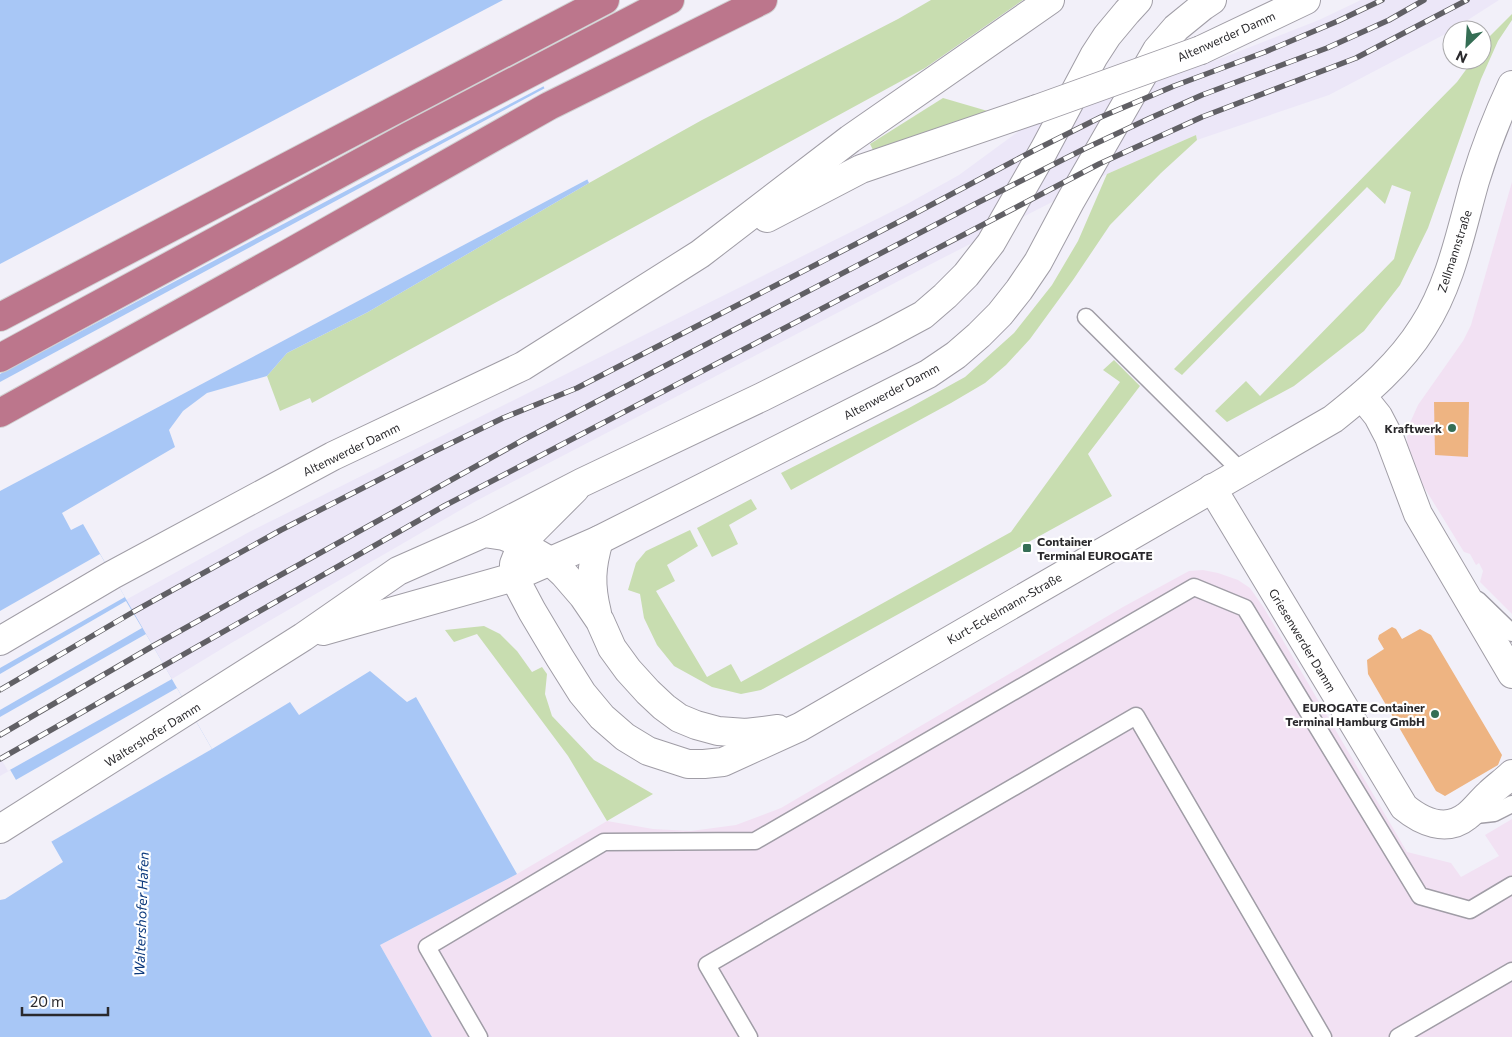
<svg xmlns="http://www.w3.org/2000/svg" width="1512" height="1037" viewBox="0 0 1512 1037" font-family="Commissioner,sans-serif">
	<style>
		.built { fill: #ece7f8 }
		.industrial { fill: #f2e1f3 }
		.green { fill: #c8ddb0 }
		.water { fill: #a8c7f6 }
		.pier { fill: #f2f0f9 }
		.building { fill: #eeb482 }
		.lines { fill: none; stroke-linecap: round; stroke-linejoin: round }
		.lane-casing { stroke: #a09da6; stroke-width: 19 }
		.street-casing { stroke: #a09da6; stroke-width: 30 }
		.secondary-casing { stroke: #a09da6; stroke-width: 30 }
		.highway-casing { stroke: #d0d0d1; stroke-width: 30 }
		.lane { stroke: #fff; stroke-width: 16 }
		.street { stroke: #fff; stroke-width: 28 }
		.secondary { stroke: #fff; stroke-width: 28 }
		.highway { stroke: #bc768c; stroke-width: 28 }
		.rail-casing { stroke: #616065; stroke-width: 5.5 }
		.rail { stroke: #fff; stroke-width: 4; stroke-dasharray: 11; stroke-linecap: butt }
		.street-bridge-casing { stroke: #a09da6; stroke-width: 30; stroke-linecap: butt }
		.street-bridge { stroke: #fff; stroke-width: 28 }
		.poi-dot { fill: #356e55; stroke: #fff; stroke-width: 2 }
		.labels { text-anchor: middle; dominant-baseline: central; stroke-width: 4.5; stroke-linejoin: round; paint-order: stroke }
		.street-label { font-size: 12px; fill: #2a292c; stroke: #fff }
		.poi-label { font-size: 12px; font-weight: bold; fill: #2a292c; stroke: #fff; text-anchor: end }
		.water-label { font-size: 14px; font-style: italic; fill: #0e3b7e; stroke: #fff }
	</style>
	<rect width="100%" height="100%" fill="#f2f0f9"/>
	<!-- built -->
	<path class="built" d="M1361,0h138l-50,32 -120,63 -132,45 -1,-5 -89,39 -170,87 -461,240 -243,141 -61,37 -172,97v-107l251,-138 656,-327 52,-29 67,-49 160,-57 31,-9 102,-40z"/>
	<!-- industrial -->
	<g class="industrial">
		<path d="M1512,182v432l-32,-32 3,-11 -4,-8 -3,2 -6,-11 -6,-2 -48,-78 -8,-20 -1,-17 3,-14 8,-18 45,-64 8,-16z"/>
		<path d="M1203,570l15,3 20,7 12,8 14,20 143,244 44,11 10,14 38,-21 -14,-21 27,-16v218h-1080l-52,-92 137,-71 90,-53 46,8 38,2 45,-6 45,-17 342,-201 66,-36z"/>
	</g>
	<!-- green -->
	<g class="green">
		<path d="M931,0h92l-98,68 -613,335 -2,-5 -30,13 -13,-35 20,-23 81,-41 221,-129 113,-63 196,-101z"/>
		<path d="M1512,14v6l-14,21 -17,38 -53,149 -28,57 -36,46 -70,55 -67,36 -12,-11 31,-30 14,15 134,-137 17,-67 -19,-7 -7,19 -18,-17 -185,188 -8,-6 283,-287 16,-22h9v-13l8,-11z"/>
		<path d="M943,98l48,14 -116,42 -5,-10z"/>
		<path d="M1196,135l1,5 -36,33 -51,52 -37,55 -43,59 -24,26 -21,18 -34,20 -160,87 -10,-17 128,-65 56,-31 49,-44 38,-48 26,-44 29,-67z"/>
		<path d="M1114,360l26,26 -52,68 24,42 -351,194 -20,4 -29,-7 -38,-21 -17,-21 -13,-27 -4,-24 -12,-4 8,-27 10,-12 44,-21 8,16 -31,19 8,16 -19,10 51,86 24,-13 10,18 270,-150 109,-150 -17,-12z"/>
		<path d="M751,499l6,10 -28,16 9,19 -26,13 -15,-29z"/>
		<path d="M484,626l16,8 17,17 15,21 10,-5 5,7 -2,20 7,22 42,44 59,34 -46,27 -39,-65 -91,-122 -23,8 -9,-12z"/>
	</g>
	<!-- water -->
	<path class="water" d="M0,0h503l86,183 -221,129 -81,41 -20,23 -60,17 -24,18 -14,19 6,17 -113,66 9,17 12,-6 129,225 78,-47 9,13 71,-44 37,31 9,-5 101,177 -137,71 52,92h-432v-137l5,-1 58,-37 -63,-110z"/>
	<!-- pier -->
	<g class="pier">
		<path d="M503,0h3l40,85 -546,289v-110z"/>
		<path d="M547,87l43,91 -590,313v-109z"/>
		<path d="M100,554l25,43 -125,71v-57z"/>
		<path d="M126,601l16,27 -142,82v-36z"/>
		<path d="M146,634l26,45 -164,92 -8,-14v-40z"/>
		<path d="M177,688l35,61 -163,94 -35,-62z"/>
	</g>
	<!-- building -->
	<g class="building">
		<path d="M1434,402h35l-1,55 -33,-2z"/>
		<path d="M1392,627l4,2 6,10 18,-10 11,6 71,120 -4,10 -53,31 -9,-5 -68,-117 -1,-14 17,-11 -6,-10 1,-4z"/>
	</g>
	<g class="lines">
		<!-- lane casing -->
		<g class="lane-casing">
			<g id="lane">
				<path d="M1086,317l156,155"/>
				<path d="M1478,600l34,33"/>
				<path d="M1467,816l27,-3 18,-9"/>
				<path d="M479,1037l-52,-90 177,-105 151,-1 439,-254 51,21 175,288 50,14 42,-25"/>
				<path d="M749,1037l-42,-72 429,-249 187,321"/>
				<path d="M1398,1037l114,-66"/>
			</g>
		</g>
		<!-- street casing -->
		<g class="street-casing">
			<g id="street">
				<path d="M1201,50l105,-50"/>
				<path d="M767,218l94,-49 176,-60"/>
				<path d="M1362,396l16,20 11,21 29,77 94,160"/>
				<path d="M1212,488l192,319c17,14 42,26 63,9 8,-6 14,-15 22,-22 7,-7 16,-13 23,-20"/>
				<path d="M575,489l-48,48 -6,9 -7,18v13l18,34 28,47 22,35 20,24 23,20 23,14 40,13h16l19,-2 77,-35 533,-308c34,-27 67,-55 90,-92 28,-43 38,-97 52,-146 10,-33 22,-64 37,-96"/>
				<path d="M597,613c-7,-28 -6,-46 2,-73"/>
				<path d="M323,631l191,-54"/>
				<path d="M0,641l112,-66 221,-119 190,-90 177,-112 150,-115 200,-139"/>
				<path d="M0,829l303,-192 95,-66 86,-38 20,3 10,4 36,21 14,13 19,22 17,25 12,27 16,22 20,22 16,15 15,11 17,7 22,6 28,2 32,-4"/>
			</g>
		</g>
		<!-- secondary casing -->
		<g class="secondary-casing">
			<g id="secondary">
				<path d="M484,533l97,-50 181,-86 120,-60 41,-22 22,-19 21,-21 25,-32 53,-93 50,-94 13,-20 20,-24 11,-12"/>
				<path d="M514,577l85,-37 329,-166 28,-19 23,-20 21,-21 19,-24 19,-28 33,-62 86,-150 19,-22 27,-22 9,-6"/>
			</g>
		</g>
		<!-- highway casing -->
		<g class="highway-casing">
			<g id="highway">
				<path d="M0,317l605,-317"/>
				<path d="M0,358l409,-222 261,-136"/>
				<path d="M0,413l287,-159 262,-148 214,-106"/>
			</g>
		</g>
		<!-- lane -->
		<use href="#lane" class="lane"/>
		<!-- street -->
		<use href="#street" class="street"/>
		<!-- secondary -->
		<use href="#secondary" class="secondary"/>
		<!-- highway -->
		<use href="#highway" class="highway"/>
		<!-- rail casing -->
		<g class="rail-casing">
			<g id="rail">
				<path d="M0,690l133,-78 148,-82 150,-77 72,-35 74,-30 335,-173 119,-63 70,-35 73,-31 91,-34 73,-31 44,-21"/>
				<path d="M0,735l153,-89 370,-206 456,-238 105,-53 64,-30 54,-24 125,-47 62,-28 35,-20"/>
				<path d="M0,759l444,-253 655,-342 103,-47 154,-59 111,-58"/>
			</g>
		</g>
		<!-- rail -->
		<use href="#rail" class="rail"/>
		<!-- street-bridge casing -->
		<g class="street-bridge-casing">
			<path id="street-bridge" d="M1037,109l164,-59"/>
		</g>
		<!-- street-bridge -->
		<use href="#street-bridge" class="street-bridge"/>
	</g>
	<!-- markers -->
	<g class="poi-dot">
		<circle cx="1452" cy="428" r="5"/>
		<rect x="1022" y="543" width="10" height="10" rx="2.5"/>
		<circle cx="1435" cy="714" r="5"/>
	</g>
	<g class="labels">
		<!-- street labels -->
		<g class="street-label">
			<text transform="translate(1226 36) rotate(-24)">Altenwerder Damm</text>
			<text transform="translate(1454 251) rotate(-72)">Zellmannstraße</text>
			<text transform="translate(891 391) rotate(-28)">Altenwerder Damm</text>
			<text transform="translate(351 449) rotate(-26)">Altenwerder Damm</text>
			<text transform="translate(1004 608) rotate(-30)">Kurt-Eckelmann-Straße</text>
			<text transform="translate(1303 640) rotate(59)">Griesenwerder Damm</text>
			<text transform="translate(152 734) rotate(-32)">Waltershofer Damm</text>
		</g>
		<!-- poi labels -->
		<g class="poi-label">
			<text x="1442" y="428">Kraftwerk</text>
			<text x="1037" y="541" text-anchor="start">Container<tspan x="1037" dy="14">Terminal EUROGATE</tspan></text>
			<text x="1425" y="707">EUROGATE Container<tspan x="1425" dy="14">Terminal Hamburg GmbH</tspan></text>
		</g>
		<!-- water labels -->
		<g class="water-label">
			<text transform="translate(141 914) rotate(-88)">Waltershofer Hafen</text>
		</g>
	</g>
	<!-- north arrow -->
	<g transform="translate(1467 45) rotate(205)"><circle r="24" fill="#ffffff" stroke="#aaa9ab"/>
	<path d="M0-4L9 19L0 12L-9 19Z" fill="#356e55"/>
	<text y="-8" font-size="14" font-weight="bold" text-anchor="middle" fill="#2a292c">N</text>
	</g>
	<!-- scale -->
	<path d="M22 1007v8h86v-8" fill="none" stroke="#2a292c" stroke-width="2.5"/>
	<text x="30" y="1007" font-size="15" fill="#2a292c" stroke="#ffffff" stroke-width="4" paint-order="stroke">20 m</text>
</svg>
